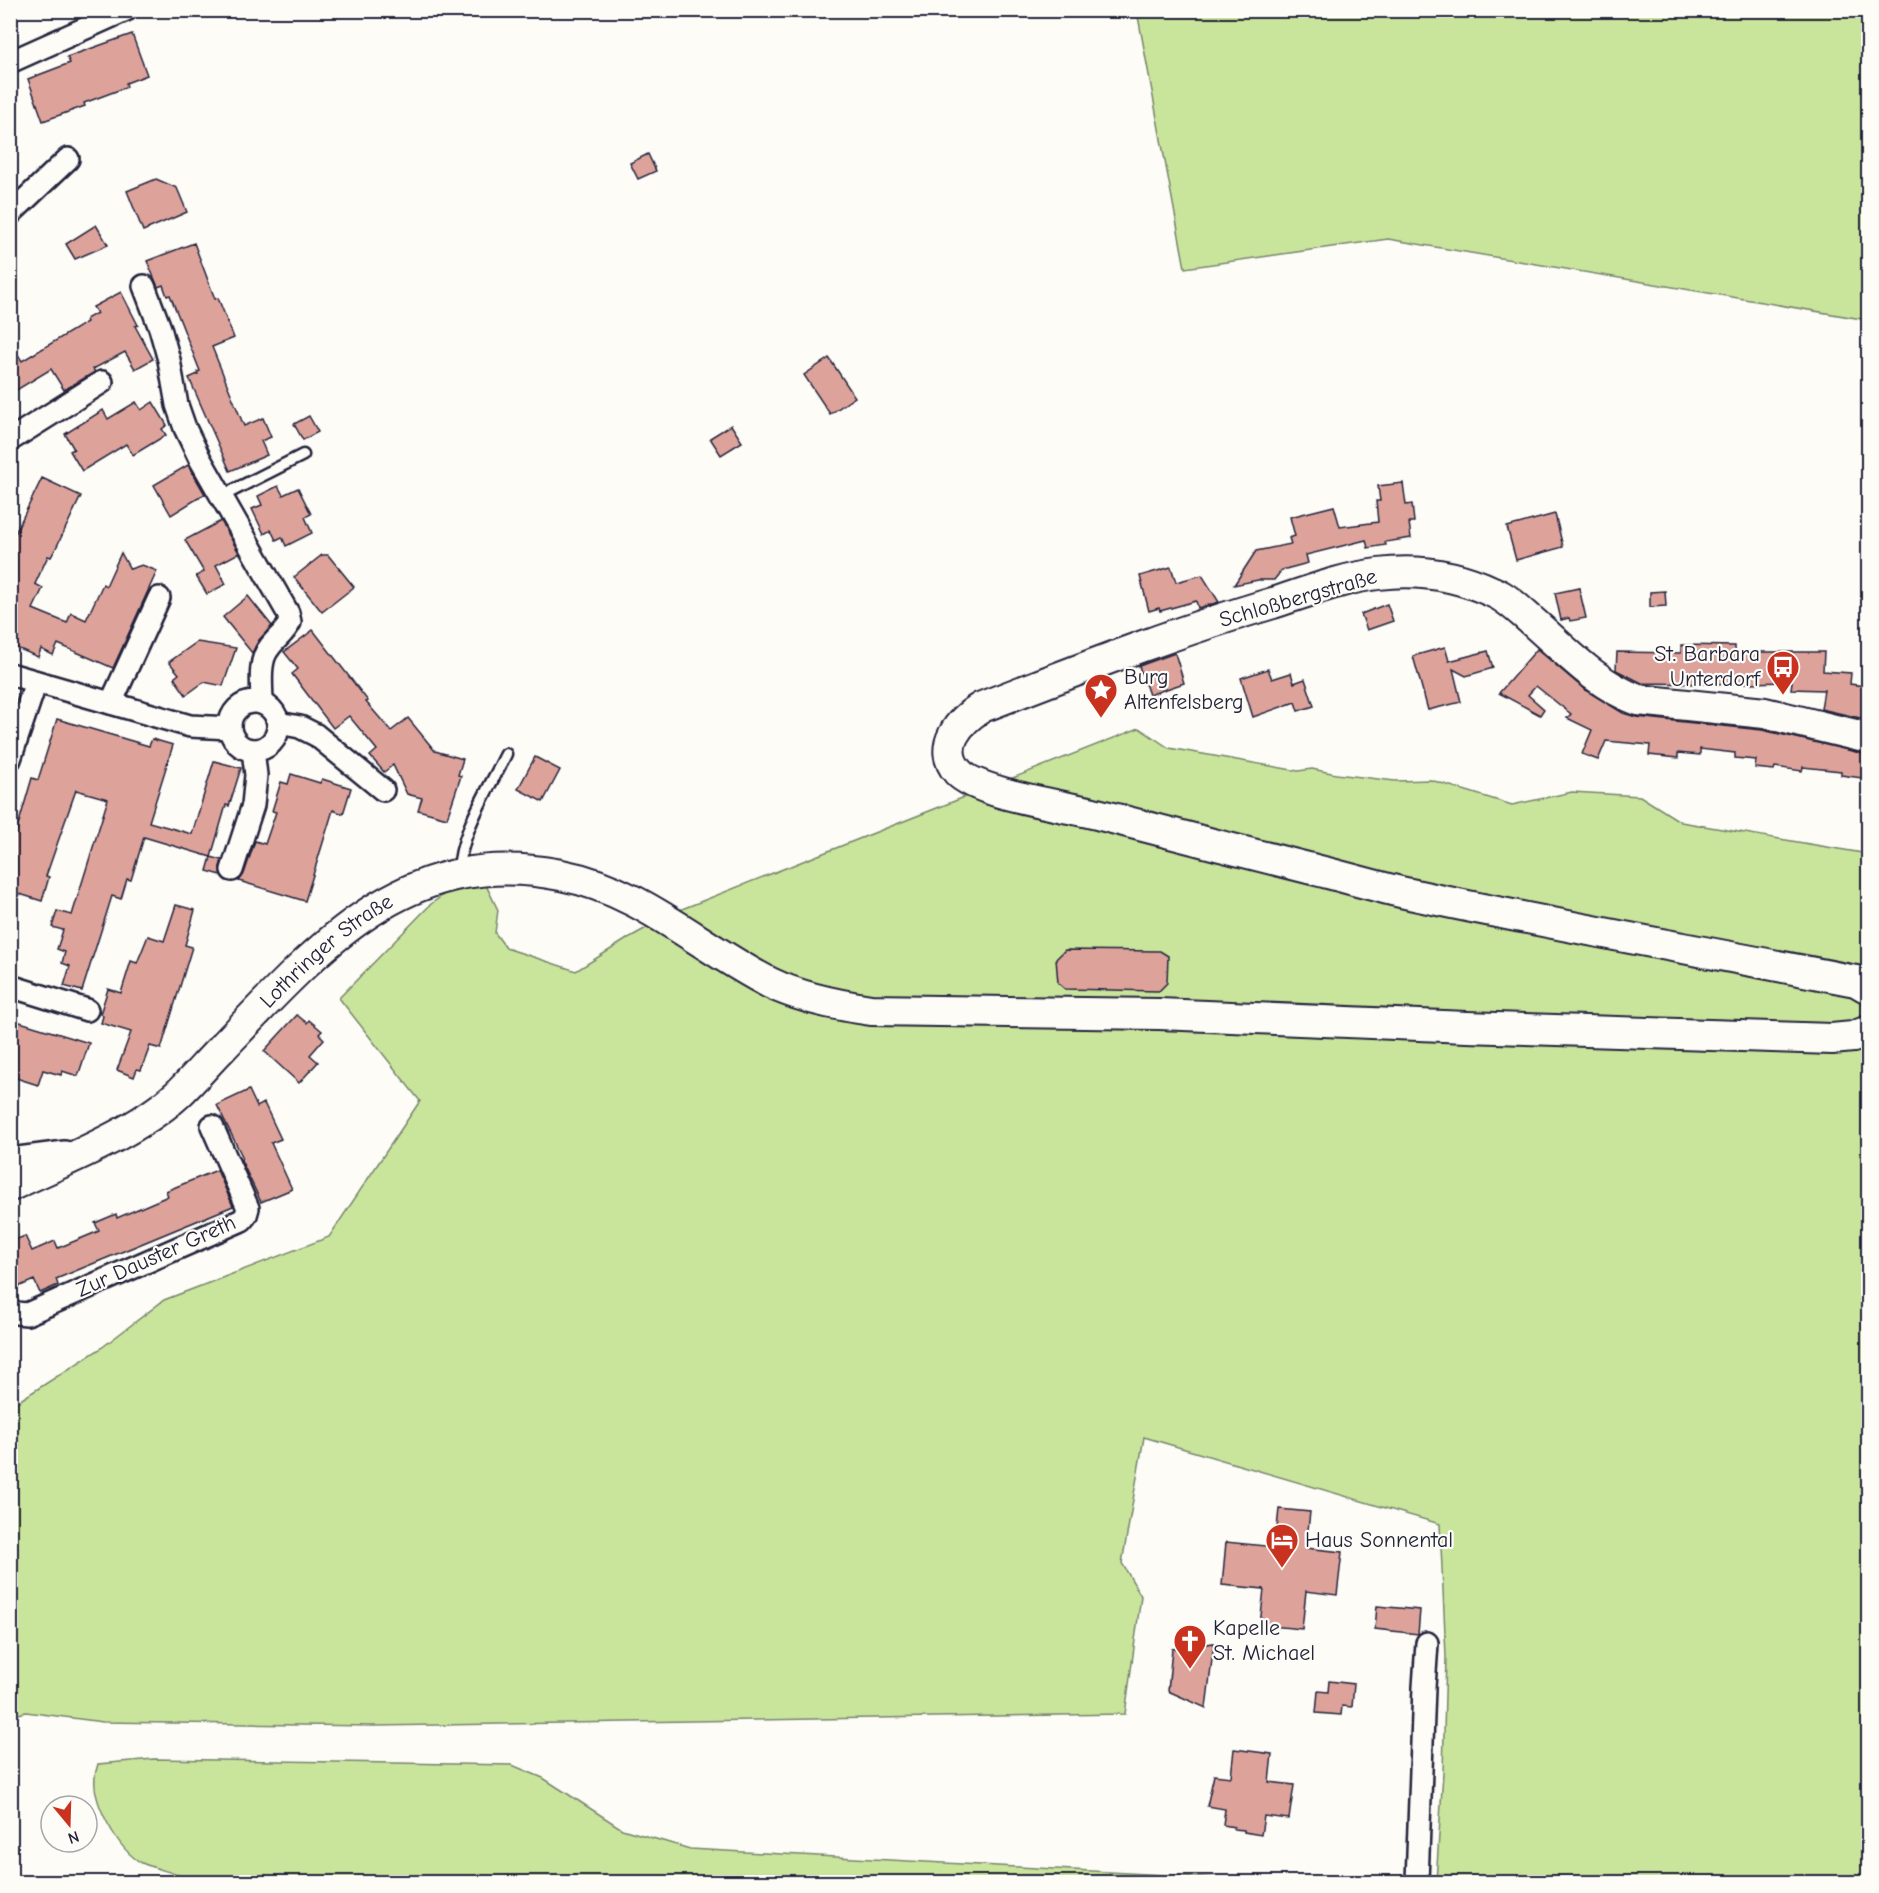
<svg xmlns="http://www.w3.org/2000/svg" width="1879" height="1893" viewBox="0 0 1879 1893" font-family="'Comic Neue',sans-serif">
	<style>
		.green { fill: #c9e59c; stroke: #76846c; stroke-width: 1.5 }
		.building { fill: #dda39b; stroke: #22223b; stroke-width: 1.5 }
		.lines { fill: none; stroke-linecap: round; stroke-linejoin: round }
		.lane-casing { stroke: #22223b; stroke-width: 15 }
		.street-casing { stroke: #22223b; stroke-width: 26 }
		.secondary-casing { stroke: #22223b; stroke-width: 34 }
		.lane { stroke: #fdfcf7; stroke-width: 10 }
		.street { stroke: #fdfcf7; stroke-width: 21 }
		.secondary { stroke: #fdfcf7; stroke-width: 30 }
		.labels { text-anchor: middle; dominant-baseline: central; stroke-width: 4.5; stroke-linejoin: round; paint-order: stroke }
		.street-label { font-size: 22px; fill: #22223b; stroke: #fdfcf7 }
		.poi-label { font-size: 22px; fill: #22223b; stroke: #fdfcf7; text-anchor: start }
	</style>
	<rect width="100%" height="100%" fill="#fdfcf7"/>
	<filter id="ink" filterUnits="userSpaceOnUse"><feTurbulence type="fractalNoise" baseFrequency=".0167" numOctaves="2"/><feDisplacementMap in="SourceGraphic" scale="12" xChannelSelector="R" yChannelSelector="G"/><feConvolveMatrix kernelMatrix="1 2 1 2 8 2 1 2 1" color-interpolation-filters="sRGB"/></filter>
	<g filter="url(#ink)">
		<!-- green -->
		<g class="green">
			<path d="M1137,11h731v309l-480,-81 -203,29z"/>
			<path d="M1139,728l30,20 129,23 14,-2 24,5 59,7 36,-1 81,25 60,-13 68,4 41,26 187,32v1028h-432l7,-109 3,-117 -6,-132 -296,-87 -22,126 19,33 -16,118 -751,12 -271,-4 -77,-10 -15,4v-310l89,-57 64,-49 165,-63 91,-136 -81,-103 92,-94 47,-35 20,41 -3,23 11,15 70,23 56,-35 45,-25z"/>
			<path d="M154,1759l358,6 31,13 79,51 68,20 601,33h-1097c-16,-10 -34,-11 -52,-19 -23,-12 -50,-60 -47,-86 0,-4 2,-9 3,-13z"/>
		</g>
		<!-- building -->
		<g class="building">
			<path d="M132,34l15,41 -21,8 1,4 -43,16 1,3 -42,15 -15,-42 42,-16 -3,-6z"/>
			<path d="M648,154l8,17 -18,8 -8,-16z"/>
			<path d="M156,179l21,9 10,24 -44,19 -16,-40z"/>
			<path d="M96,225l12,20 -33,14 -9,-15z"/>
			<path d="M194,243l21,56 3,-1 16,40 -22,9 32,79 19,-8 8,19 -10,4 6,14 -37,16 -41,-93 9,-4 -1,-2 3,-1 -30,-76 -3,1 -4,-11 -5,2 -11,-26z"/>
			<path d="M121,292l17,33 -3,1 18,33 -18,10 -10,-17 -32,17 2,3 -31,18 -13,-21 -41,25v-52l12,19 65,-39 -1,-3 11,-6 -4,-6z"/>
			<path d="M829,358l26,39 -25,17 -26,-39z"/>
			<path d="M136,402l5,8 12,-8 14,23 -5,4 4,6 -33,20 -7,-11 -44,27 -12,-20 4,-2 -9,-15 38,-24 5,9z"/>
			<path d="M309,416l9,16 -15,8 -9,-16z"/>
			<path d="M731,425l11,17 -21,13 -11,-17z"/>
			<path d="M188,465l17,29 -34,21 -17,-30z"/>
			<path d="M42,478l39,18 -24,50 -6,11 -3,-1 -13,28 8,4 -10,21 34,14 4,-10 15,7 17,-36 3,2 15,-33 9,16 12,-4 15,6 -44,97 -55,-24 -5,11 -12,-6 -3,8 -28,-12v-101z"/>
			<path d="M1403,483l3,22 6,-1 2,18h-5l2,16 -26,4 1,3 -18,3 -2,-8 -60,15 2,8 -26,7 -8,10h-16l-24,5 22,-34 35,-7 -2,-6 6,-2 -5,-19 44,-11 6,21 38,-5 -2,-21h4l-2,-15z"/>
			<path d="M278,486l5,9 15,-7 13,26 -6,3 7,16 -26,13 -4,-9 -6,3 -5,-10 -7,4 -12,-25 10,-4 -4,-9z"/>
			<path d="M1555,514l8,33 -47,13 -9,-33z"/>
			<path d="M221,521l18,32 -23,12 10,19 -19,10 -11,-18 8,-4 -19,-32z"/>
			<path d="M322,555h6l26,32 -32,25 -28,-35z"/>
			<path d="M1171,567l5,15 26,-7 17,27 -21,6 -2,-7 -36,10 -1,-3 -10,3 -9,-35z"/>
			<path d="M1579,588l7,30 -16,3 -1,-3 -8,2 -6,-27z"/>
			<path d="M1665,591l1,15 -16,1v-15z"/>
			<path d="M248,596l24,30 -13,14 -7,13 -29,-36z"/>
			<path d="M1387,604l6,17 -26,9 -6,-16z"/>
			<path d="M313,630l55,71 -2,1 25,29 17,-13 27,33 28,8 -5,16 3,1 -14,42 -29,-8 4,-12 -15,-4 -14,-29 -9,7 -14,-16 7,-6 -28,-34 -16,12 -41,-54 6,-5 -14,-17z"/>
			<path d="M197,642l39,6 -13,38 -19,-4 -18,13 -12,-17 5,-4 -10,-12z"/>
			<path d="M1681,645l54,1v6h89l-1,19 28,2 -1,11 14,2v3l5,1v30l-48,-11 3,-19 -33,-1 1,-7 -85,2 -65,-1 -26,-13 1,-18 64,1z"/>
			<path d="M1445,647l4,14 39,-10 5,17 -27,8 -13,-7 8,33 -33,8 -15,-54z"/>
			<path d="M1537,649l48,41 38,23 13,4 126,13 107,25v24l-28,-4v-4l-38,-4 -1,4 -27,-4 -1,3 -19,-2 1,-8 -21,-2v-5l-35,-4v6l-22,-2v5l-29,-3 1,-10 -44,-4 -8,19 -16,-6 10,-24 -25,-12 4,-4 -35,-28 -8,9 16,14 -4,6 -41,-22z"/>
			<path d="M1175,653l9,30 -35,12 -10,-29z"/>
			<path d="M1268,669l4,10 19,-6 3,10 11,-4 9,27 -16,5 -3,-9 -42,15 -12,-39z"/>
			<path d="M57,719l92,27 3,-7 21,6 -24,77 43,12 22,-73 27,7 -12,38 -3,-1 -15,52 -67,-20 -13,43 -4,-1 -6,20 -9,-3 -30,95 -18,-5 6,-20 -8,-3 3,-11 -8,-3 6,-19 -11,-3 5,-16 15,4 36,-116 -32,-9 -30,86 3,1 -7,24 -32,-10v-38l22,-75 6,2z"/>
			<path d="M535,757l25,13 -17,32 -25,-13z"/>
			<path d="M291,774l29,9 2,-4 29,9 -8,26 -10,-4 -28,91 -66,-20 5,-7 11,-33 10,3 11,-32 -4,-1 9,-29 7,2z"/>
			<path d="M211,857l11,3 -2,7 1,8 -14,-4z"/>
			<path d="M176,905l19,5 -10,35 7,2 -31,102 -11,-3 -9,24 -4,-1 -3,8 -17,-7 14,-38 -30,-9 2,-7 -3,-2 8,-25 13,4 10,-32 6,2 11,-27 16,5z"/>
			<path d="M1065,950l95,1 8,5 -1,27 -8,8 -94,-2 -7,-6 -2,-24z"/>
			<path d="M297,1015l10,8 2,-3 13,11 -3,3 5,5 -14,16 8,7 -19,21 -35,-32z"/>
			<path d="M10,1019l79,24 -11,33 -16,-5 -1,4 -18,-5 -5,15 -22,-7 1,-3 -7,-2z"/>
			<path d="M249,1090l8,17 7,-4 17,36 -10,4 21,46 -31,13 -20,-42 1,-4 -25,-51z"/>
			<path d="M217,1170l16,36 -177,73 2,6 -18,8 -6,-13 -16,7 -8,-17v-28l15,-6 7,15 23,-10 3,7 41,-17 -4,-8 21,-9 1,4 51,-22 -2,-5z"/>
			<path d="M1279,1509l31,3 -4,36 36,4 -5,43 -31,-4 -4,38 -42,-4 4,-36 -42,-4 4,-43 49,5z"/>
			<path d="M1377,1606l43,4 -2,24 -43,-5z"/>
			<path d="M1214,1643l-8,65 -38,-17 4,-42z"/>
			<path d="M1329,1681l25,3 -2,23 -10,-1 -1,9 -25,-2 2,-22 10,1z"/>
			<path d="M1234,1749l38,5 -3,28 25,3 -5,34 -25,-3 -3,19 -17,-3v-2l-10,-1v-2l-11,-2 2,-16 -18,-3 7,-31 17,2z"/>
		</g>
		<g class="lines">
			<!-- lane casing -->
			<g class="lane-casing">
				<g id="lane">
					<path d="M222,496l81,-41"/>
					<path d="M459,873c0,-39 30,-84 47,-119"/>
				</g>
			</g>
			<!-- street casing -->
			<g class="street-casing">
				<g id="street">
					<path d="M10,62l116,-52"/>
					<path d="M10,214l58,-55"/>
					<path d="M144,286l16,42 9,32 8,45 8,23 15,31 88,154 2,9c-5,11 -14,16 -21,26 -11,13 -7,39 -7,55"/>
					<path d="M10,440l92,-58"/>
					<path d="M10,674l180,52 40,2"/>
					<circle cx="254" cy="726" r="24"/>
					<path d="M111,703l48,-105"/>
					<path d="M278,723l22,4 16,8 67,55"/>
					<path d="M10,759l26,-77"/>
					<path d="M232,870l21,-65 3,-30 -3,-25"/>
					<path d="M10,986l77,24"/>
					<path d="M10,1159l55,-7"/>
					<path d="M10,1309l6,4 11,1 215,-94 4,-5 2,-7 -36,-82"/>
					<path d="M1417,1882l7,-195 3,-44"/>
				</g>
			</g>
			<!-- secondary casing -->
			<g class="secondary-casing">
				<g id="secondary">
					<path d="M1868,738l-103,-25 -127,-13c-41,-15 -73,-50 -105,-78 -13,-11 -25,-24 -40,-30 -36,-17 -75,-23 -115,-18 -35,4 -71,18 -105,29 -99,29 -195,67 -291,104 -22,13 -46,40 -24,65 20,22 108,34 139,42 72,19 143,37 215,55 33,8 65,18 98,25 148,32 298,58 446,87l12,7"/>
					<path id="s1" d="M10,1186c53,-25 124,-52 167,-91 16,-15 30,-32 45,-47 97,-101 184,-204 339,-173 80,15 138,72 209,108 31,15 66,22 101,27l288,4 308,13 365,12 21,-2 15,-6"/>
				</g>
			</g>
			<!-- lane -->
			<use href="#lane" class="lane"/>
			<!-- street -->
			<use href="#street" class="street"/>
			<!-- secondary -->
			<use href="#secondary" class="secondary"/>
		</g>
	</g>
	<!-- icons -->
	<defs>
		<g id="bus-pin" transform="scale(1.725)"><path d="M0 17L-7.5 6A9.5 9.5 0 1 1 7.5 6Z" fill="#c8321e" stroke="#fdfcf7"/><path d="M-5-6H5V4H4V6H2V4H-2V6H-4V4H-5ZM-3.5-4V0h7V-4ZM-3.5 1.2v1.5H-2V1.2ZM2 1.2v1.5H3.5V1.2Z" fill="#fff"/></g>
		<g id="sight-pin" transform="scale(1.725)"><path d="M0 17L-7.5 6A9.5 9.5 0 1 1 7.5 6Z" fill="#c8321e" stroke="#fdfcf7"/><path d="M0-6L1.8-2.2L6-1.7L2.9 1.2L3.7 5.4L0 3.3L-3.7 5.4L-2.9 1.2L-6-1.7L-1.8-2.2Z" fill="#fff"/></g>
		<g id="hotel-pin" transform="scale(1.725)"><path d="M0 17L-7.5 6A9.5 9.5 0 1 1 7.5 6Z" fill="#c8321e" stroke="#fdfcf7"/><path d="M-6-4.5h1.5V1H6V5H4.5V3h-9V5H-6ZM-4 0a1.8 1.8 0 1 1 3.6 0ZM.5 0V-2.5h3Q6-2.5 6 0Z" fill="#fff"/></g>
		<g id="church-pin" transform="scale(1.725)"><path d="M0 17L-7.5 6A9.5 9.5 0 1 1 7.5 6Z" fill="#c8321e" stroke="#fdfcf7"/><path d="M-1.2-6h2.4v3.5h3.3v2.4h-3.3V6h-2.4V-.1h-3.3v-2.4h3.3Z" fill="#fff"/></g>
	</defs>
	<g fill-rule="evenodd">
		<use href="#bus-pin" x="1783" y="667"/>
		<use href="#sight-pin" x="1101" y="690"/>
		<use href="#hotel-pin" x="1282" y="1540"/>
		<use href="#church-pin" x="1190" y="1641"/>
	</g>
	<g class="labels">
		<!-- street labels -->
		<g class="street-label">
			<text transform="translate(1298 598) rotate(-16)">Schloßbergstraße</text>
			<text stroke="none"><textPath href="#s1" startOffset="399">Lothringer Straße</textPath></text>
			<text transform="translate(156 1256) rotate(-24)">Zur Dauster Greth</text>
		</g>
		<!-- poi labels -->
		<g class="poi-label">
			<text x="1760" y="654" text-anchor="end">St. Barbara<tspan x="1760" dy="25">Unterdorf</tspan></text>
			<text x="1124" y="677">Burg<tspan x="1124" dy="25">Altenfelsberg</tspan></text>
			<text x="1305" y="1540">Haus Sonnental</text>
			<text x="1213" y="1628">Kapelle<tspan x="1213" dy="25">St. Michael</tspan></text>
		</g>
	</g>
	<!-- margin -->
	<rect width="1879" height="1893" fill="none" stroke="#fdfcf7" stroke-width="36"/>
	<rect x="18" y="18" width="1843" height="1857" fill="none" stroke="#22223b" stroke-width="2" filter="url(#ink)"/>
	<!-- north arrow -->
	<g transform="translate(69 1824) rotate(161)"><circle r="28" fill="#fdfcf7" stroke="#a5a5ac" stroke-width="1.5"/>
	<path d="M0-4.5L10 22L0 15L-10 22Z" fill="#c8321e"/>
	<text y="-9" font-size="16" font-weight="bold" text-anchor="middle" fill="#22223b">N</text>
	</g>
</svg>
